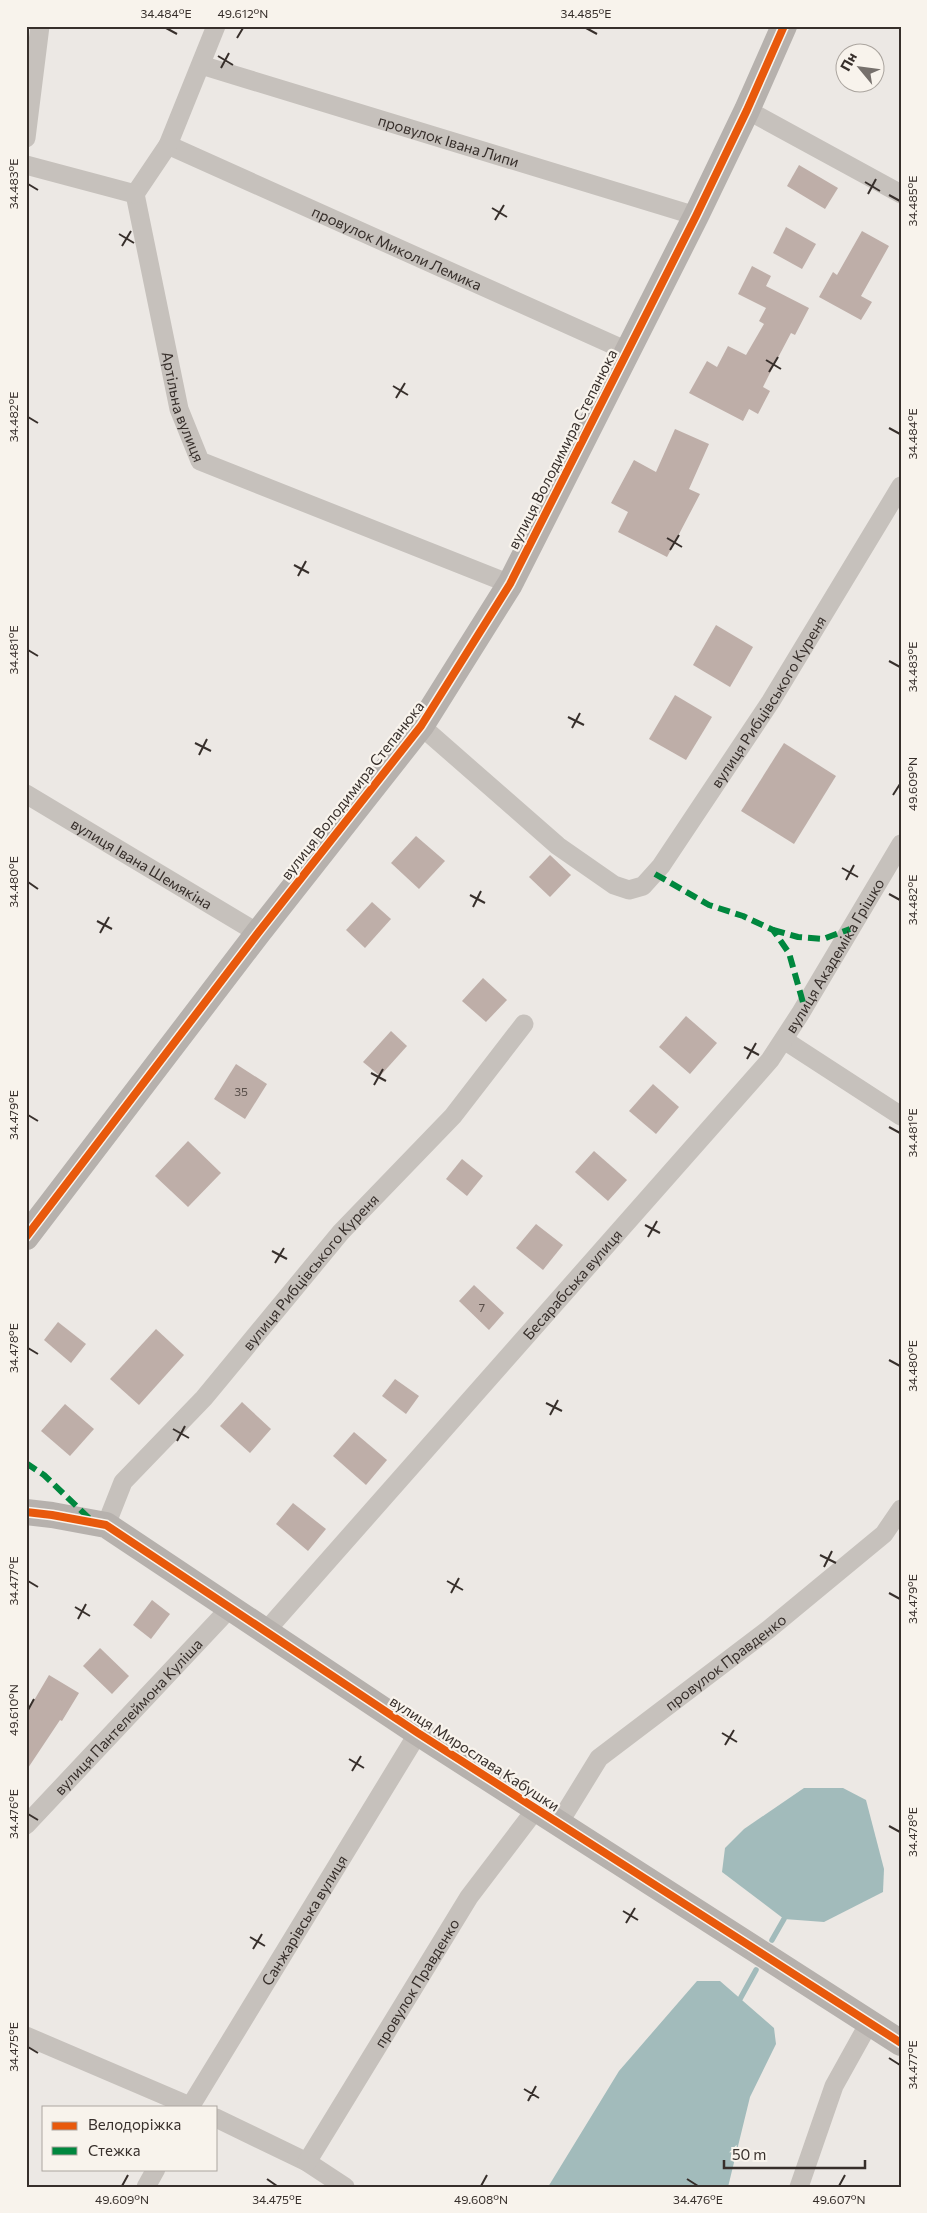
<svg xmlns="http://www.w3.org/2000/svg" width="927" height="2213" viewBox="0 0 927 2213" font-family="Commissioner,sans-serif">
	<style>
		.water { fill: #a2bbbb }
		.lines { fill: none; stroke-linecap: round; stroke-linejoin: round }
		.stream { stroke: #a2bbbb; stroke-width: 5.5 }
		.building { fill: #beaea8 }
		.street { stroke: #c6c1bc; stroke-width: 19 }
		.secondary { stroke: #b6b1ad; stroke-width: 26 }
		.quiet { stroke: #00873e; stroke-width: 6; stroke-dasharray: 12 6; stroke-linecap: butt }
		.cycleway-casing { stroke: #f8f3ec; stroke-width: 11 }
		.cycleway { stroke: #e8590c; stroke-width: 8 }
		.ticks { fill: none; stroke: #372f2b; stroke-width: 2 }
		.labels { text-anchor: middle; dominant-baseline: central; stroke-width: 4.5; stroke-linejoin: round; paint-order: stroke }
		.number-label { font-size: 12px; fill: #594f4a }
		.street-label { font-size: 15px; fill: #372f2b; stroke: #f8f3ec }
		.neatline { fill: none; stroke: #372f2b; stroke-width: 2 }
		.ticks-label { font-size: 12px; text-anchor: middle; fill: #372f2b }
	</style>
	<rect width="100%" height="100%" fill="#ece8e4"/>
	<!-- water -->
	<g class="water">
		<path d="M804,1788h39l23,12 18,69 -1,23 -59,30 -40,-3 -62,-47 3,-24 19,-19z"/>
		<path d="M697,1981h23l54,47 2,16 -26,53 -22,90h-180l71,-116z"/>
	</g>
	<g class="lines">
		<!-- stream -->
		<g class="stream">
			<path d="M772,1940l12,-21"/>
			<path d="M740,1999l16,-29"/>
		</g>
	</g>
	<!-- building -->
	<g class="building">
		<path d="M799,165l39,23 -13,21 -38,-23z"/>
		<path d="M786,227l30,17 -14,25 -29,-16z"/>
		<path d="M862,231l27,15 -28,50 11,6 -11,18 -42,-23 14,-25 4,3z"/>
		<path d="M752,266l19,10 -5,10 43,22 -14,27 -4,-2 -19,36 -9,18 7,4 -12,23 -9,-5 -6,12 -54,-28 18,-32 10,6 11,-21 18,9 18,-31 -5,-3 7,-13 -28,-14z"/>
		<path d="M675,429l34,15 -20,45 11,5 -33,63 -49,-25 10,-20 -17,-9 23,-43 22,12z"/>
		<path d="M716,625l37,22 -23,40 -37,-22z"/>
		<path d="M675,695l37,22 -26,43 -37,-21z"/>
		<path d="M784,743l52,33 -42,68 -53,-33z"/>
		<path d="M416,836l29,25 -26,28 -28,-26z"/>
		<path d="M550,855l21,20 -21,22 -21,-20z"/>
		<path d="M372,902l19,17 -26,29 -19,-18z"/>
		<path d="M483,978l24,22 -21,22 -24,-21z"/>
		<path d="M686,1016l31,27 -27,31 -31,-27z"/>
		<path d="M391,1031l16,15 -27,30 -17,-14z"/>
		<path d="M236,1064l31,20 -22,35 -31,-20z"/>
		<path d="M653,1084l26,23 -23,27 -27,-23z"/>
		<path d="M188,1141l33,32 -33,34 -33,-31z"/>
		<path d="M594,1151l33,29 -19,21 -33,-29z"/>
		<path d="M462,1159l21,17 -16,20 -21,-17z"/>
		<path d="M536,1224l27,21 -20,25 -27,-22z"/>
		<path d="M474,1285l30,28 -15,17 -30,-29z"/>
		<path d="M58,1322l28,22 -15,19 -27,-23z"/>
		<path d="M156,1329l28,26 -45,50 -29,-26z"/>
		<path d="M395,1379l24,17 -13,18 -24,-18z"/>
		<path d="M242,1402l29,27 -21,24 -30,-27z"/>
		<path d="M65,1404l29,25 -24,27 -29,-25z"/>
		<path d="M354,1432l33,28 -21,25 -33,-29z"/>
		<path d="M293,1503l33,26 -18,22 -32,-27z"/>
		<path d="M152,1600l18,14 -19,25 -18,-14z"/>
		<path d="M100,1648l29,28 -17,18 -29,-28z"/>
		<path d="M49,1675l30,18 -17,28 -2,-1 -34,51v-57z"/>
	</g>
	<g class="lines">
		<!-- street -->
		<g class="street">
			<path id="s1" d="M201,65l495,151"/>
			<path d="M747,110l154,84"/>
			<path d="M26,138l14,-112"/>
			<path id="s2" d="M168,145l459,206"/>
			<path id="s3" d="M26,165l109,29 44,215 21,52 310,123"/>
			<path d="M135,194l33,-49 48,-119"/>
			<path id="s4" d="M421,726l137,120 56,39 15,5 14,-4 18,-20 110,-165 130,-215"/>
			<path id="s5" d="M26,794l232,139"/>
			<path d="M784,1040l117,76"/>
			<path id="s6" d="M106,1525l17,-43 81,-84 137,-166 112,-116 71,-92"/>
			<path id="s7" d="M265,1632l505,-572 30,-46 101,-170"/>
			<path id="s8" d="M559,1823l40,-65 170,-129 115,-95 17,-25"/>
			<path id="s9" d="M26,1825l204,-217"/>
			<path d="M26,2036l166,71"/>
			<path id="s10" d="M190,2107l228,-374"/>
			<path d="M216,2118l91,44 38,25"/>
			<path id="s11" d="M307,2162l162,-265 67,-88"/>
			<path d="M146,2187l10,-18"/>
			<path d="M799,2187l35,-101 35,-63"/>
		</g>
		<!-- secondary -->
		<g class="secondary">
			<path d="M26,1237l232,-304 163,-207 89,-142 186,-368 51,-106 37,-84"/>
			<path d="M26,1512l26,3 54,10 312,208 483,310"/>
		</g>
		<!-- quiet -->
		<g class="quiet">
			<path d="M655,874l54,31 34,11 30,14 16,23 15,53"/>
			<path d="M773,930l25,7 25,2 27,-10"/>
			<path d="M26,1463l18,12 48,46"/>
		</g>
		<!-- cycleway casing -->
		<g class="cycleway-casing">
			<g id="cycleway">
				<path d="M26,1237l232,-304 163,-207 89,-142 186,-368 51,-106 37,-84"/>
				<path d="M26,1512l26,3 54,10 312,208 483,310"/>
			</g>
		</g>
		<!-- cycleway -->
		<use href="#cycleway" class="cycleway"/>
	</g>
	<!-- ticks -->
	<path class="ticks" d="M166,28l11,6M586,28l11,6M237,38l6,-10M218,56l15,9M221,68l8,-15M865,182l15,9M28,184l10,6M868,194l8,-15M889,195l11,6M492,208l15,9M495,220l9,-15M119,234l15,9M122,246l9,-15M766,360l15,9M769,372l9,-15M393,386l15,9M396,398l9,-15M28,417l10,6M889,428l11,6M667,538l15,9M670,550l9,-15M294,565l15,8M298,576l8,-15M28,650l10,6M889,661l11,6M568,717l16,8M572,728l8,-15M195,743l16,8M199,755l8,-16M893,795l7,-11M842,868l16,9M846,880l8,-15M28,882l10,7M889,894l11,6M470,895l15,8M473,907l8,-16M97,921l15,8M100,933l9,-16M744,1047l15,8M747,1059l9,-16M371,1073l15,8M374,1085l9,-16M28,1115l10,6M889,1127l11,6M645,1225l15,8M648,1237l9,-16M272,1251l15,8M275,1263l9,-15M28,1348l10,6M889,1360l11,6M546,1403l16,8M550,1415l8,-15M173,1429l16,9M177,1441l8,-15M820,1555l16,8M824,1567l8,-16M28,1581l10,6M447,1581l16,9M451,1593l8,-15M889,1593l11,6M75,1607l15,9M78,1619l8,-15M28,1710l6,-11M722,1733l15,9M725,1745l9,-15M349,1759l15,9M352,1771l9,-15M28,1814l10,6M889,1826l11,6M623,1911l15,9M626,1923l9,-15M250,1937l15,9M253,1949l9,-15M28,2047l10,6M889,2058l11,7M524,2089l15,9M528,2101l8,-15M267,2179l10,7M687,2179l11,7M122,2186l6,-11M481,2186l6,-11M839,2186l6,-11"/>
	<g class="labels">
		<!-- number labels -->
		<g class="number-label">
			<text x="241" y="1091">35</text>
			<text x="482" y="1307">7</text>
		</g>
		<!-- street labels -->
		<g class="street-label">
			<text stroke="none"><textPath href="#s1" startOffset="259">провулок Івана Липи</textPath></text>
			<text stroke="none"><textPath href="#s2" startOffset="251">провулок Миколи Лемика</textPath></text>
			<text stroke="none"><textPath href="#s3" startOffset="331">Артільна вулиця</textPath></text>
			<text transform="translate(562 449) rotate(-63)">вулиця Володимира Степанюка</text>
			<text stroke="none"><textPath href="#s4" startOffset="504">вулиця Рибцівського Куреня</textPath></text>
			<text transform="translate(352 790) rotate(-52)">вулиця Володимира Степанюка</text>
			<text stroke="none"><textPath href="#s5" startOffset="135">вулиця Івана Шемякіна</textPath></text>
			<text stroke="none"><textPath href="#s7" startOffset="886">вулиця Академіка Грішко</textPath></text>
			<text stroke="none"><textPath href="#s6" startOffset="328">вулиця Рибцівського Куреня</textPath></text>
			<text stroke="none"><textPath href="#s7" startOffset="464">Бесарабська вулиця</textPath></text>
			<text stroke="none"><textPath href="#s8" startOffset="235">провулок Правденко</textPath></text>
			<text stroke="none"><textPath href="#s9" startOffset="149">вулиця Пантелеймона Куліша</textPath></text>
			<text transform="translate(475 1753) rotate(33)">вулиця Мирослава Кабушки</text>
			<text stroke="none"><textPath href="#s10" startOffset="219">Санжарівська вулиця</textPath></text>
			<text stroke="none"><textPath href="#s11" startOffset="210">провулок Правденко</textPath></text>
		</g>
	</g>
	<!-- border -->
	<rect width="927" height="2213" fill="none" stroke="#f8f3ec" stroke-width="55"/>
	<!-- legend -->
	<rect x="42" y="2106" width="175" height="65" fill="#f8f3ec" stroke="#aba59f"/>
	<rect x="52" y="2122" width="25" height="8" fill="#e8590c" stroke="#aba59f"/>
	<text x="88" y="2130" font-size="15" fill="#372f2b">Велодоріжка</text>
	<rect x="52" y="2147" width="25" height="8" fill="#00873e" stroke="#aba59f"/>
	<text x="88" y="2156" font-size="15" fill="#372f2b">Стежка</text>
	<!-- north arrow -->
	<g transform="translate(860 68) rotate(299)"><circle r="24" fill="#f8f3ec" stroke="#aba59f"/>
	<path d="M0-4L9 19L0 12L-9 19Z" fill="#76706c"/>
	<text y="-8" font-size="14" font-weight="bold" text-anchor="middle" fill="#372f2b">Пн</text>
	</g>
	<!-- scale -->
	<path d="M724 2160v8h141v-8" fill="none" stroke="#372f2b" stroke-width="2.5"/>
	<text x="732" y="2160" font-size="15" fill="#372f2b" stroke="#f8f3ec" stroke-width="4" paint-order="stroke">50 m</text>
	<rect x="28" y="28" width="872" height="2158" class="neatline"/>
	<g class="ticks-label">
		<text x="166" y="18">34.484°E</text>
		<text x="243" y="18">49.612°N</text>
		<text x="586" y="18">34.485°E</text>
		<text transform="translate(14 184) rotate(-90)" y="4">34.483°E</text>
		<text transform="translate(913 201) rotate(-90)" y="4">34.485°E</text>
		<text transform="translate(14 417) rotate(-90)" y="4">34.482°E</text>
		<text transform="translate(913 434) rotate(-90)" y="4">34.484°E</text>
		<text transform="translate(14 650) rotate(-90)" y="4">34.481°E</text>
		<text transform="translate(913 667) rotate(-90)" y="4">34.483°E</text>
		<text transform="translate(913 784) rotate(-90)" y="4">49.609°N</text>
		<text transform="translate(14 882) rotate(-90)" y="4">34.480°E</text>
		<text transform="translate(913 900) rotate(-90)" y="4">34.482°E</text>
		<text transform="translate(14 1115) rotate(-90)" y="4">34.479°E</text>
		<text transform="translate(913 1133) rotate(-90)" y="4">34.481°E</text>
		<text transform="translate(14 1348) rotate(-90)" y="4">34.478°E</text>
		<text transform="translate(913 1366) rotate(-90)" y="4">34.480°E</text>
		<text transform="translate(14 1581) rotate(-90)" y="4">34.477°E</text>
		<text transform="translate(913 1599) rotate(-90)" y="4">34.479°E</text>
		<text transform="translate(14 1710) rotate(-90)" y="4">49.610°N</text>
		<text transform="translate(14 1814) rotate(-90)" y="4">34.476°E</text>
		<text transform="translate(913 1832) rotate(-90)" y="4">34.478°E</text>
		<text transform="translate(14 2047) rotate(-90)" y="4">34.475°E</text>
		<text transform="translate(913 2065) rotate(-90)" y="4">34.477°E</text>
		<text x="122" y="2204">49.609°N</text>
		<text x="277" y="2204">34.475°E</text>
		<text x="481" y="2204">49.608°N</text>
		<text x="698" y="2204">34.476°E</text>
		<text x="839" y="2204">49.607°N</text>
	</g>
</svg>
